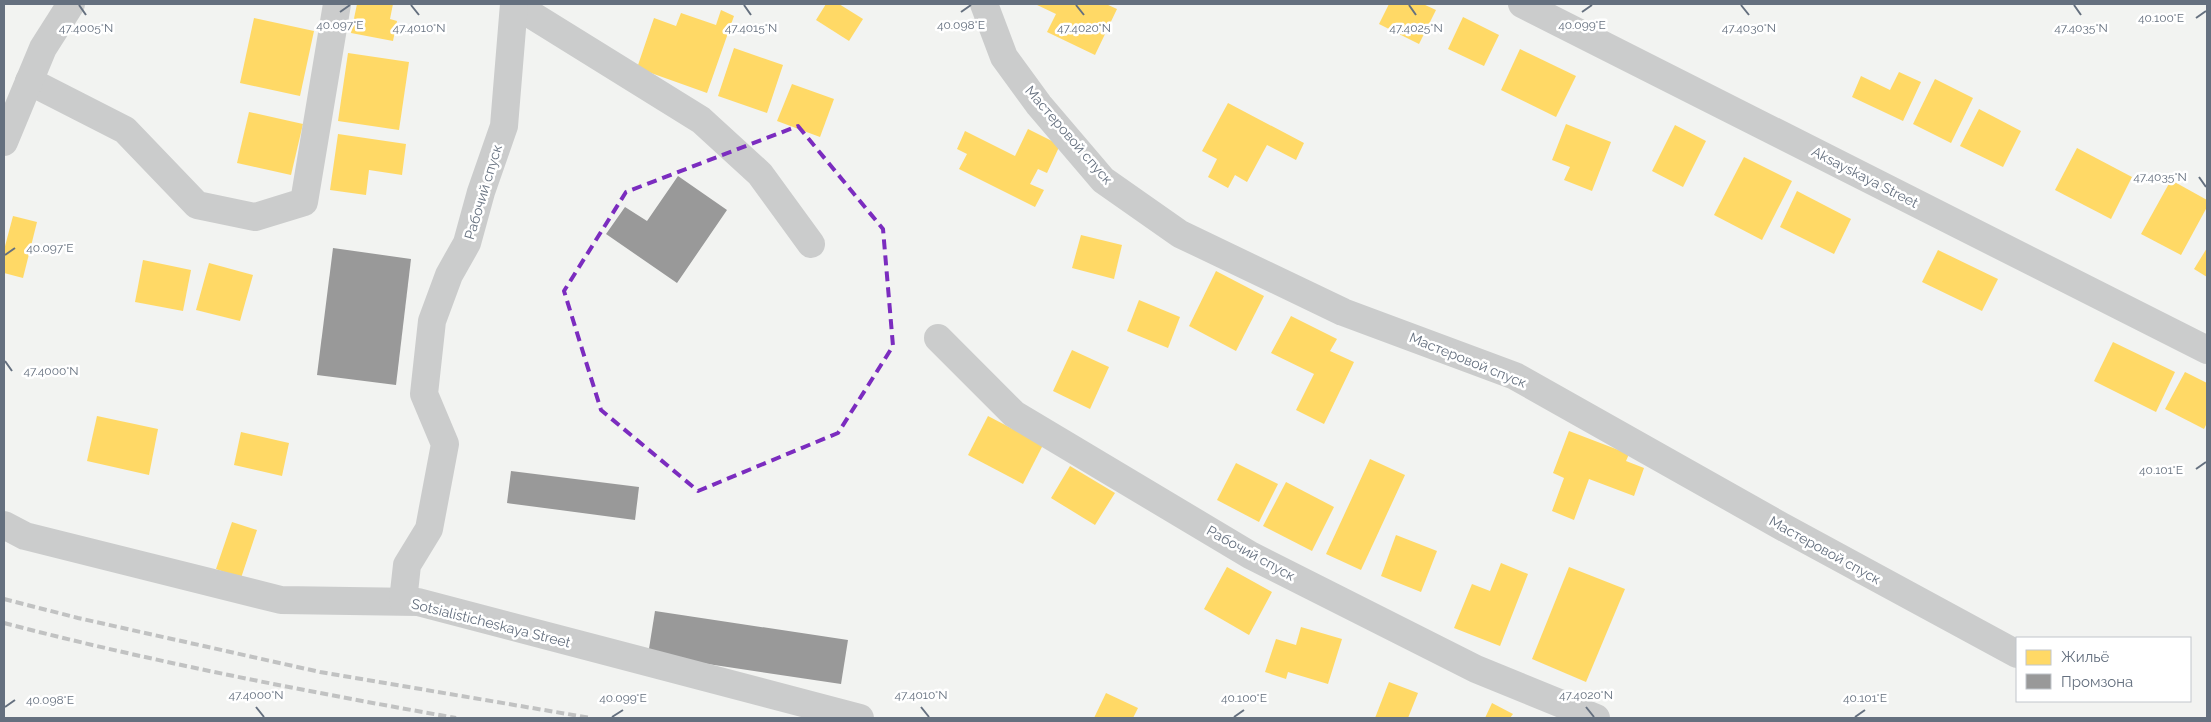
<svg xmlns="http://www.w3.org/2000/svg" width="2211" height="722" viewBox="0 0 2211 722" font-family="Raleway,sans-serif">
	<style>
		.homes { fill: #ffd966 }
		.industry { fill: #999 }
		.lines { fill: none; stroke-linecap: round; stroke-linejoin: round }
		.minor { stroke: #cbcccc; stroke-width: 28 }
		.rail { stroke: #c1c2c2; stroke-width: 4; stroke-dasharray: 8 4; stroke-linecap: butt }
		.marked { fill: none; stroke: #7b2cbf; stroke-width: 4; stroke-dasharray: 10 6; stroke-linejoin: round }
		.ticks { fill: none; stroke: #65707f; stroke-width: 2 }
		.labels { text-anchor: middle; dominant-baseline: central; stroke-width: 5; stroke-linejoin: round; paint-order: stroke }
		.street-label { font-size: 14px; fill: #65707f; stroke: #fff }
		.ticks-label { font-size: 12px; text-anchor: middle; fill: #65707f; stroke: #fff; stroke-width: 5; stroke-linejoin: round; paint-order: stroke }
	</style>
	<rect width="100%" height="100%" fill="#f2f3f1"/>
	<!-- homes -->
	<g class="homes">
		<path d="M357,4h36l-3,15 7,2 -4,20 -42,-8z"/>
		<path d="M826,4h13l24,15 -14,22 -33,-21z"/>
		<path d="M1035,4h71l11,5 -22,46 -48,-23 9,-18z"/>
		<path d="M1389,4h34l13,6 -17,34 -40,-20z"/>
		<path d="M721,10l13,6 -27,77 -70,-25 17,-50 22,8 5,-13 35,12z"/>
		<path d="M1463,17l36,18 -15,31 -36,-17z"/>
		<path d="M254,18l60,13 -14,65 -60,-13z"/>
		<path d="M734,48l49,17 -16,48 -49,-17z"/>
		<path d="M1520,49l56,27 -20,41 -55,-27z"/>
		<path d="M348,53l61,9 -10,68 -61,-9z"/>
		<path d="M1899,72l22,10 -18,39 -51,-24 9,-21 29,14z"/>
		<path d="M1935,79l38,19 -22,45 -38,-19z"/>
		<path d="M792,84l42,15 -14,38 -43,-16z"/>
		<path d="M1228,103l76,40 -8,17 -29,-15 -20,37 -12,-7 -7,13 -20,-11 9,-18 -15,-8z"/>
		<path d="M1979,109l42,22 -18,36 -43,-21z"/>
		<path d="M249,112l54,12 -12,51 -54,-12z"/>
		<path d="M1566,124l45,18 -19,49 -28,-11 6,-13 -18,-7z"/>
		<path d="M1675,125l31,16 -23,46 -31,-16z"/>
		<path d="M1028,129l32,16 -13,28 -9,-4 -8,15 14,6 -9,17 -76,-38 8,-15 -10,-5 8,-18 50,25z"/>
		<path d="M338,134l68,10 -4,31 -33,-5 -3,25 -36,-5z"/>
		<path d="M2077,148l55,29 -21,42 -56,-29z"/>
		<path d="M1744,157l48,24 -30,59 -48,-25z"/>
		<path d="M2171,180l36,20v7l-26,48 -40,-21z"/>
		<path d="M1797,191l54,28 -17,35 -54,-27z"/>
		<path d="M13,216l24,6 -14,56 -19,-5v-23z"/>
		<path d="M1081,235l41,10 -8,34 -42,-11z"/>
		<path d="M2207,248v29l-13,-8z"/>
		<path d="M1938,250l60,29 -16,32 -60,-29z"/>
		<path d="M143,260l48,10 -8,41 -48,-9z"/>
		<path d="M209,263l44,12 -13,46 -44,-11z"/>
		<path d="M1216,271l48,25 -28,55 -47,-25z"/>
		<path d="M1139,300l41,17 -12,31 -41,-17z"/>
		<path d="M1291,316l46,23 -7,12 24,11 -30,62 -28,-14 18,-36 -43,-21z"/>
		<path d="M2113,342l62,30 -19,40 -62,-31z"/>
		<path d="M1072,350l37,17 -19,42 -37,-18z"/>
		<path d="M2185,372l22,11v40l-3,6 -39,-20z"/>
		<path d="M97,416l61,13 -9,46 -62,-14z"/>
		<path d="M988,416l55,29 -20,39 -55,-29z"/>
		<path d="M1569,431l60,23 -3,7 18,7 -10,28 -45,-17 -15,41 -22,-9 12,-33 -11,-5z"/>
		<path d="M241,432l48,11 -7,33 -48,-11z"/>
		<path d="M1370,459l35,16 -44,95 -35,-16z"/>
		<path d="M1236,463l42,21 -19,38 -42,-22z"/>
		<path d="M1070,466l45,27 -20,32 -44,-27z"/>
		<path d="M1286,482l48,25 -22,44 -49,-25z"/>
		<path d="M232,522l25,8 -16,48 -25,-9z"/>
		<path d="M1396,535l41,16 -16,41 -40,-16z"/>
		<path d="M1501,563l27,11 -28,72 -46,-18 18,-44 18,7z"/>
		<path d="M1227,567l45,25 -23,43 -45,-26z"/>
		<path d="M1569,567l56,22 -39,93 -54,-23z"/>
		<path d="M1301,627l41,12 -14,45 -40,-12 -2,7 -21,-7 11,-33 20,6z"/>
		<path d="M1389,682l29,11 -10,25h-33z"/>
		<path d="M1106,693l32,15 -5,10h-39z"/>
		<path d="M1492,703l21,11 -3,4h-25z"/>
	</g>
	<!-- industry -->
	<g class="industry">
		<path d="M678,176l49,34 -50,73 -71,-49 19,-27 22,14z"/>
		<path d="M333,248l78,11 -15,126 -79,-10z"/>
		<path d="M511,471l128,16 -4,33 -128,-17z"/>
		<path d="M655,611l193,29 -7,44 -193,-29z"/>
	</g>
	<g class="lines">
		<!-- minor -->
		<g class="minor">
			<path d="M514,4l187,116 59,54 51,70"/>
			<path d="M984,4l20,53 35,48 64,75 77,54 163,78 172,64 266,150 236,128"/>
			<path d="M1522,4l685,346"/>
			<path d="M29,81l96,49 72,75 58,12 49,-15 33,-198"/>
			<path d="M4,142l39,-94 28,-44"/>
			<path d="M938,338l76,76 236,141 226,114 120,49"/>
			<path d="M4,525l21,11 256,64 137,2 442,116"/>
			<path d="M403,601l4,-36 22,-36 16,-85 -21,-50 8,-73 17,-46 18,-32 14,-51 23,-66 10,-122"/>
		</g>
		<!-- rail -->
		<g class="rail">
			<path d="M4,599l74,19 242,54 271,46"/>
			<path d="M4,623c149,39 300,68 452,95"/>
		</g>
	</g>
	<!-- marked area -->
	<path class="marked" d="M798,126l85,103 10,117 -55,87 -140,58 -97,-81 -37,-119 62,-99z"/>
	<!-- ticks -->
	<path class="ticks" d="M79,5l7,10M411,5l8,10M744,5l7,10M1076,5l8,10M1409,5l7,10M1741,5l8,10M2074,5l7,10M340,12l10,-7M961,12l10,-7M1582,12l10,-7M2196,18l10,-7M2199,177l7,10M5,255l10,-7M5,361l7,10M2196,469l10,-7M5,707l10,-7M256,707l8,10M921,707l8,10M1586,707l8,10M612,717l11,-7M1234,717l10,-7M1855,717l10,-7"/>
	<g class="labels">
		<!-- street labels -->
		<g class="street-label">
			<text transform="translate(1069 135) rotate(49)">Мастеровой спуск</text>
			<text transform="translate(1865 177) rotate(27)">Aksayskaya Street</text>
			<text transform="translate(483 192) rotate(-73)">Рабочий спуск</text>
			<text transform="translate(1468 360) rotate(22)">Мастеровой спуск</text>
			<text transform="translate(1825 550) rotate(29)">Мастеровой спуск</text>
			<text transform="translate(1251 553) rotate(29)">Рабочий спуск</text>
			<text transform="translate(491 623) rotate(14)">Sotsialisticheskaya Street</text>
		</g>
	</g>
	<g class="ticks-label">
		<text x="2161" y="22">40.100°E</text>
		<text x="340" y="29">40.097°E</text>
		<text x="961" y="29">40.098°E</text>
		<text x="1582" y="29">40.099°E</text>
		<text x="86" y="32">47.4005°N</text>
		<text x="419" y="32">47.4010°N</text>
		<text x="751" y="32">47.4015°N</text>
		<text x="1084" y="32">47.4020°N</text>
		<text x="1416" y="32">47.4025°N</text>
		<text x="1749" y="32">47.4030°N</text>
		<text x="2081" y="32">47.4035°N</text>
		<text x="2160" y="181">47.4035°N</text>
		<text x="50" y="252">40.097°E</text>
		<text x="51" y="375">47.4000°N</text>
		<text x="2161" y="474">40.101°E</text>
		<text x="256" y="699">47.4000°N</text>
		<text x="921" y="699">47.4010°N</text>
		<text x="1586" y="699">47.4020°N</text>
		<text x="623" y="702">40.099°E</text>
		<text x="1244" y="702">40.100°E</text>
		<text x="1865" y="702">40.101°E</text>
		<text x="50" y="704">40.098°E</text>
	</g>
	<!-- border -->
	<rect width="2211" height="722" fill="none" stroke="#65707f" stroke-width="10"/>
	<!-- legend -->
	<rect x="2016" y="637" width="175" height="65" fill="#ffffff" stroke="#c1c6cc"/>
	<rect x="2026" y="650" width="25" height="15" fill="#ffd966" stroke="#c1c6cc"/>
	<text x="2061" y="662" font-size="15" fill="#65707f">Жильё</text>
	<rect x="2026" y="674" width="25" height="15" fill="#999999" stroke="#c1c6cc"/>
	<text x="2061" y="687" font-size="15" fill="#65707f">Промзона</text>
</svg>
